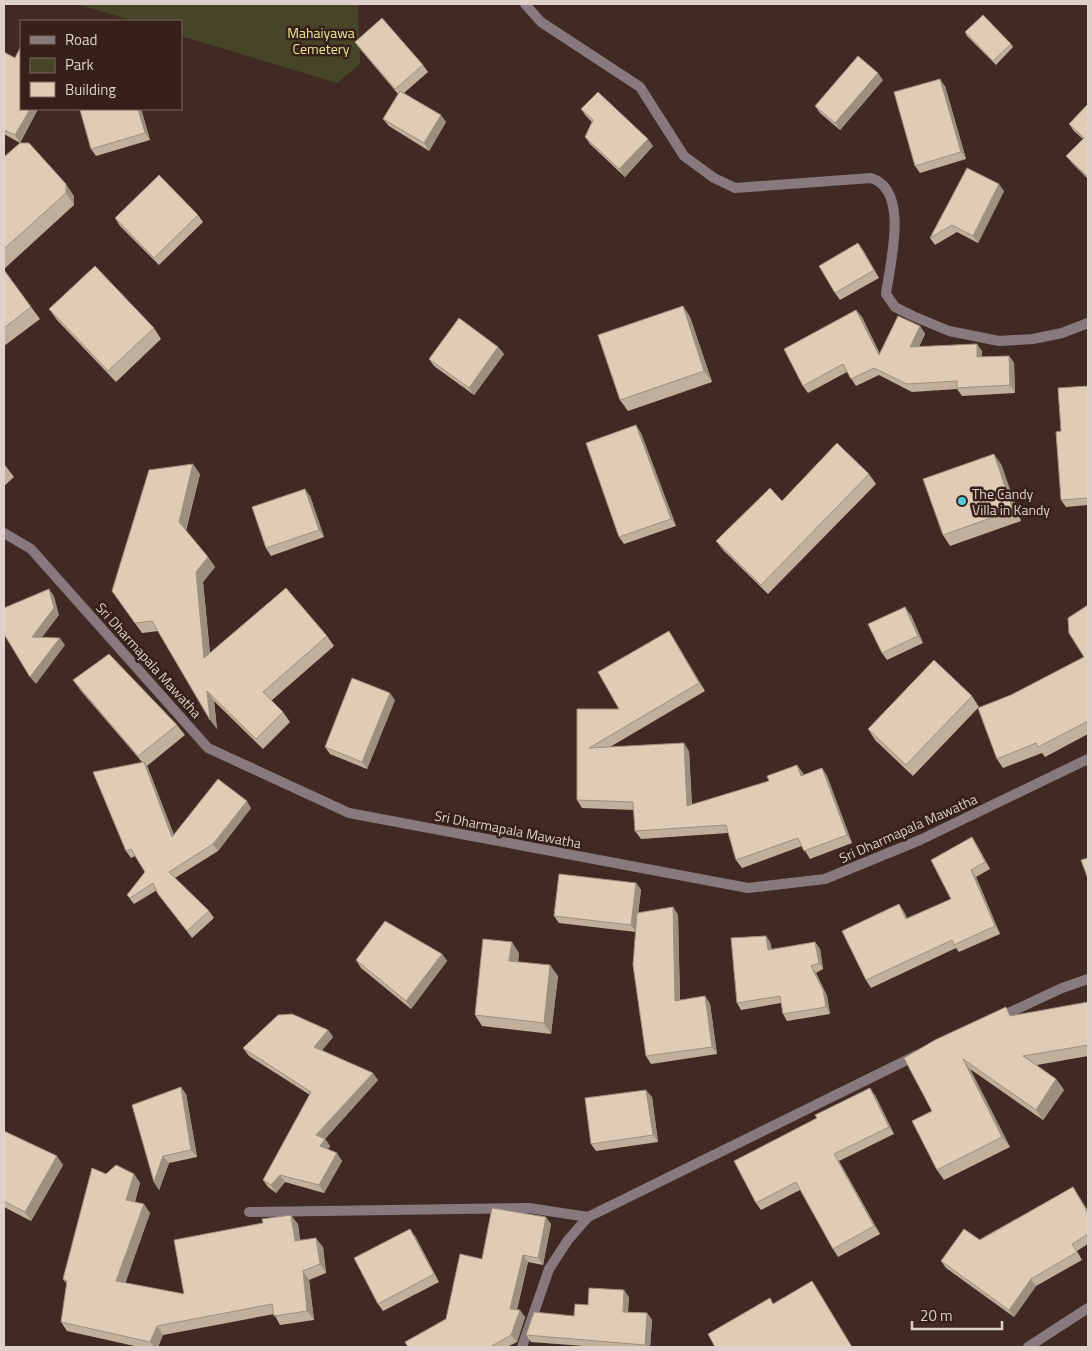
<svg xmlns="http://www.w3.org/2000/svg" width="1092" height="1351" viewBox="0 0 1092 1351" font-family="'Titillium Web',sans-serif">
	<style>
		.green { fill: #474527 }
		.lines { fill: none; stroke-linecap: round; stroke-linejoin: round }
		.service { stroke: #87797d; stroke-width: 10 }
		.minor { stroke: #87797d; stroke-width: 10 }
		.tertiary { stroke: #87797d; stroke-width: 10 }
		.wall { fill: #c1af9c }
		.shaded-wall { fill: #9d8f7f }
		.building { fill: #e0ccb5; stroke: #9d8f7f }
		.poi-dot { fill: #53cadc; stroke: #37201a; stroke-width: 2 }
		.labels { text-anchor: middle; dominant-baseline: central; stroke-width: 5; stroke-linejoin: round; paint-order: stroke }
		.park-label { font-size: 14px; fill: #eae597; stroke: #37201a }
		.poi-label { font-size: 14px; fill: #dfd0cb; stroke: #37201a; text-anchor: start }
		.street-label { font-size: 14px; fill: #dfd0cb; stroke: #37201a }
	</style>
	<rect width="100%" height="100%" fill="#422a24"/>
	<!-- green -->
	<path class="green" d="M77,4h281l2,60 -23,19 -156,-47v-15h-47z"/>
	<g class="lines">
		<!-- service -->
		<g class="service">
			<path d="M525,4l16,18 99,65 44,69 30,22 21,10 136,-10c39,12 19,85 15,116l9,13 18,9 36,15 50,10 34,-2 29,-6 26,-10"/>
			<path d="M249,1212l280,-4 59,9"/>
		</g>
		<!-- minor -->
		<g class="minor">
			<path d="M4,533l27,16 177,199 141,65 399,75 77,-9 95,-39 168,-81"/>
			<path d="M998,1018l64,-30 26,-9"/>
			<path d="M522,1347l27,-78 19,-29 20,-23 329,-162"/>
		</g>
		<!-- tertiary -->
		<path class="tertiary" d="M1028,1347l60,-39"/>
	</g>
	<!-- wall -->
	<g class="wall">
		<path d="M965,32l46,12 2,3 -17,18 -29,-29z"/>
		<path d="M355,42l68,23 5,7 -24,21 42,29 -17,29 -40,-25 -6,-7 15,-25 -38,-45z"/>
		<path d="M4,52l17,57h17l-18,34 -16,-9z"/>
		<path d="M883,80l-43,50 -20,-17 -5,-7z"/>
		<path d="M945,86l21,73 -46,14 -5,-7z"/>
		<path d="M1088,106v73l-16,-16 -6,-7 17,-17 -9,-8 -5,-7z"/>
		<path d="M141,109l9,31 -54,16 -5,-7z"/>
		<path d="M581,109l72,37 -28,31 -35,-33 -5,-7 7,-15 -6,-6z"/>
		<path d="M4,157l70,39v9l-70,64z"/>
		<path d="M1004,191l-26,52 -21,-11 -22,13 -5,-7z"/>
		<path d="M198,215l5,7 -44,43 -39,-39 -5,-8z"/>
		<path d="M863,250l16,28 -39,22 -5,-7z"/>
		<path d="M4,270l36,49 -36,27z"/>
		<path d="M683,306l7,11 22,65 -84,29 -8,-11z"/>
		<path d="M49,309l105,19 7,11 -45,43 -59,-62z"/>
		<path d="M856,310l6,7 18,37 40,-28 5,8 -6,13 63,4v6l27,-1 5,7 1,30 -53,3 -5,-7 -45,3 -33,-17 -23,11 -9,-14 -39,21 -5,-7z"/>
		<path d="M498,347l6,7 -30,41 -40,-29 -5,-7z"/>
		<path d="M1088,386v119l-22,2 -5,-7v-69z"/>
		<path d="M641,433l35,93 -52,18 -5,-7z"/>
		<path d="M4,464l10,13 -10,9z"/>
		<path d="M1001,464l20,57 -71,25 -7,-11z"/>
		<path d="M200,474l-14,57 22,26 7,10 -12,15 7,71 117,-17 7,10 -63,55 12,11 7,10 -27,27 -49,-48 3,28 -59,-98 -16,2 -30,-42z"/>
		<path d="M869,474l7,10 -108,110 -45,-44 -7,-9 66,-40z"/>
		<path d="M310,496l14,41 -53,19 -5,-8z"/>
		<path d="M1088,605v129l-43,23 -3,-4 -39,15 -6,-9 -19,-51 -65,68 -38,-36 -7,-11 104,-33 7,11 -1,1 33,-13 73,-38z"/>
		<path d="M911,615l12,28 -36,17 -5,-7z"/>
		<path d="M674,639l31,52 -95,56 79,4 3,54 77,-24 28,-16 7,10 18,-7 5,8 25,67 -42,16 -8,-13 -60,22 -6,-8 -8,-27 -87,6 -6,-8 -1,-21 -52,-2 -5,-8v-91h42z"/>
		<path d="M73,680l104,45 8,10 -38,31 1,2 26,67 77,-27 -33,43 -43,27 34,33 5,7 -22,20 -29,-38 -6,-10 -23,14 -7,-9 18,-23 -10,-16 -4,2 -5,-7 16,-89 -61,-71z"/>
		<path d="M395,700l-28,69 -37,-15 -5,-7z"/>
		<path d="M977,845l13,24 -14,8 24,57 -41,18 -3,-4 -85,40 -5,-8 33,-76 5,8 3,6 44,-19z"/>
		<path d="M636,883l5,7 -3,23 35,-6 5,8 2,85 25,-4 5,8 7,50 -66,10 -5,-8 -10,-124 -77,-9 -5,-7z"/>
		<path d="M766,936l4,6 2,8 43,-8 5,7 3,20 -7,4 11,23 3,18 -43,7 -4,-7 -2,-11 -40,7 -4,-7z"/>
		<path d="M519,953l-1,9 40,14 -7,58 -69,-8 -7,-11z"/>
		<path d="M442,954l5,7 -36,48 -50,-41 -5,-8z"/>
		<path d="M1088,1002v54l-51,9 19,14 8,11 -21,30 -73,-51 40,78 -66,33 -7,-10 -5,-59 -28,-53 108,-42z"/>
		<path d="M328,1030l5,7 -11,13 56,30 -53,59 5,7 -2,3 14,12 -18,32 -39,-11 -9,11 -8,-6 -5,-7 47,-85 -61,-39 -6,-8z"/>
		<path d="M186,1094l11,63 -28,6 -10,27 -5,-8z"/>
		<path d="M875,1095l19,39 -55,27 41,73 -42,23 -5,-8 -33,-59 -39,20 -5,-7z"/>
		<path d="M652,1097l6,45 -62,9 -5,-7z"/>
		<path d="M4,1131l59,34 -32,56 -27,-14z"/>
		<path d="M106,1174h28l6,9 -5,19 15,11 -25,70 59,11 114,-70 2,16 23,7 3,26 -17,7 5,40 -34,5 -6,-11 -111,21 -5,12h-19l-72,-16 -6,-9 6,-38 -4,-5z"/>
		<path d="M1073,1187l15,24v33l-11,7 5,9 -46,26 -22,31 -68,-49 -5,-7z"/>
		<path d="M551,1224l-8,41 -15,-3 -11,48 8,7 -8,25 -10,5h-99l38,-28z"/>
		<path d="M415,1236l24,46 -56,29 -5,-7z"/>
		<path d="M629,1297l-1,15 19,1 5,7 -2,27h-53l-66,-5 -5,-7 48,-19 14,-11z"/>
	</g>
	<!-- shaded-wall -->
	<g class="shaded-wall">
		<path d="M878,73l5,7 -43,50 -5,-7z"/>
		<path d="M940,79l5,7 21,73 -5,-7z"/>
		<path d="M30,109h8l-18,34 -5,-8z"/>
		<path d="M138,109h3l9,31 -5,-7z"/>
		<path d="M441,115l5,7 -17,29 -5,-8z"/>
		<path d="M648,139l5,7 -28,31 -6,-8z"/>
		<path d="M66,184l8,12v9l-8,-12z"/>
		<path d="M999,184l5,7 -26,52 -5,-7z"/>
		<path d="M858,243l5,7 16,28 -5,-8z"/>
		<path d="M683,306l7,11 22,65 -8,-11z"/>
		<path d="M856,310l6,7 22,46 -5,-8z"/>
		<path d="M920,326l5,8 -10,21 -5,-8z"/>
		<path d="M977,344l5,7v14l-5,-8z"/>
		<path d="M498,347l6,7 -30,41 -5,-7z"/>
		<path d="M1009,356l5,7 1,30 -5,-8z"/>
		<path d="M636,425l5,8 35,93 -5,-7z"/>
		<path d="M994,454l7,10 20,57 -8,-11z"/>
		<path d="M193,464l7,10 -15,58 -6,-10z"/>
		<path d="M305,489l5,7 14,41 -5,-7z"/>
		<path d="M208,557l7,10 -12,15 8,85 -7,-9 -8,-86z"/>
		<path d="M49,589l5,7 5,19 -22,29 -5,-7z"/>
		<path d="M905,607l6,8 12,28 -5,-7z"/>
		<path d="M669,631l5,8 31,52 -6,-8z"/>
		<path d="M60,638l5,7 -29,39 -6,-7z"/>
		<path d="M207,691l7,10 3,28 -7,-9z"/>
		<path d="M390,693l5,7 -28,69 -5,-7z"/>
		<path d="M684,743l5,8 3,63 -5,-8z"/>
		<path d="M144,762l4,6 29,76 -5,-7z"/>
		<path d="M797,765l6,8 4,11 -6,-8z"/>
		<path d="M822,768l5,8 25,67 -5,-8z"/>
		<path d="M247,801l4,7 -33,43 -5,-7z"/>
		<path d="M972,837l5,8 13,24 -5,-7z"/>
		<path d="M971,870l5,7 24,57 -5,-8z"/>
		<path d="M636,883l5,7 -5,42 -5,-7z"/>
		<path d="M899,904l5,8 7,14 -5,-7z"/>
		<path d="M673,907l5,8 2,93 -5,-7z"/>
		<path d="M766,936l4,6 3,15 -5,-7z"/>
		<path d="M512,942l7,11 -2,18 -8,-10z"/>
		<path d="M815,942l5,7 3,20 -4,-6z"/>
		<path d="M442,954l5,7 -36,48 -5,-8z"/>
		<path d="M550,965l8,11 -7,58 -7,-11z"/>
		<path d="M811,966l5,7 11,23 3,18 -4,-7z"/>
		<path d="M705,996l5,8 7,50 -5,-7z"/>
		<path d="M328,1030l5,7 -14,17 -5,-7z"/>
		<path d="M963,1059l7,10 40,78 -8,-10z"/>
		<path d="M373,1073l5,7 -56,62 -6,-7z"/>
		<path d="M1056,1079l8,11 -21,30 -7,-10z"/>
		<path d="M181,1087l5,7 11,63 -6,-7z"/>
		<path d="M870,1088l5,7 19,39 -5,-7z"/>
		<path d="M646,1090l6,7 6,45 -5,-7z"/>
		<path d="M325,1139l5,7 -5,7 -5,-7z"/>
		<path d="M337,1153l5,8 -18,32 -5,-8z"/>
		<path d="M834,1154l5,7 41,73 -6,-8z"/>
		<path d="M57,1156l6,9 -32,56 -6,-9z"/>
		<path d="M163,1156l6,7 -10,27 -5,-8z"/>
		<path d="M134,1174l6,9 -8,27 -6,-10z"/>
		<path d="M280,1175l5,7 -9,11 -5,-8z"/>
		<path d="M1073,1187l15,24v2z"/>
		<path d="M144,1204l6,9 -27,77 -7,-9z"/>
		<path d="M291,1215l7,9 3,26 -6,-9z"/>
		<path d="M546,1217l5,7 -8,41 -5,-7z"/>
		<path d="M410,1229l5,7 24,46 -5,-8z"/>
		<path d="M316,1238l7,9 3,26 -6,-9z"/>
		<path d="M523,1255l5,7 -13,54 -5,-7z"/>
		<path d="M303,1271l6,9 5,40 -7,-9z"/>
		<path d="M1031,1279l5,7 -22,31 -5,-7z"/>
		<path d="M812,1281l6,9 34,57z"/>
		<path d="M624,1290l5,7 -2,22 -4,-7z"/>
		<path d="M520,1310l5,7 -8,25 -6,-7z"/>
		<path d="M647,1313l5,7 -2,27h-3l-2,-2z"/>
		<path d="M157,1326l6,9 -5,12h-4l-4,-5z"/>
	</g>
	<!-- building -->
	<g class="building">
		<path d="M983,15l28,29 -18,17 -28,-29z"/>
		<path d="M382,18l41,47 -28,24 -40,-47z"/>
		<path d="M21,46v63h9l-15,26 -11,-5v-78l11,6z"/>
		<path d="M858,56l20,17 -43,50 -20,-17z"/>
		<path d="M940,79l21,73 -46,14 -21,-74z"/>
		<path d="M400,91l41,24 -17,28 -41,-24z"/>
		<path d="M598,92l50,47 -29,30 -34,-32 8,-17 -12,-11z"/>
		<path d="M1087,105l1,1v71l-22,-21 18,-18 -15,-14z"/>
		<path d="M85,109h53l7,24 -54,16 -11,-39z"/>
		<path d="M20,143h9l37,41v9l-62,56v-92z"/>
		<path d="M967,168l32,16 -26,52 -21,-11 -22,13z"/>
		<path d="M159,175l39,40 -44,43 -39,-40z"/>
		<path d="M858,243l16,27 -39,23 -16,-27z"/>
		<path d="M95,266l59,62 -46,43 -59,-62z"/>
		<path d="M4,270l27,37 -27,21z"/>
		<path d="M683,306l21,65 -84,29 -22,-65z"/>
		<path d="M856,310l23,45 19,-39 22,10 -10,21 67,-3v13l32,-1 1,29 -53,3v-7l-50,3 -33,-16 -23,11 -8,-15 -40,22 -19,-37z"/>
		<path d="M459,318l39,29 -29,41 -40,-29z"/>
		<path d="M1088,386v112l-27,2 -5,-68 5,-1 -3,-43z"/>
		<path d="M636,425l35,94 -52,18 -33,-94z"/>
		<path d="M837,443l32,31 -108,111 -45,-44 54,-53 12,13z"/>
		<path d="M994,454l19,56 -70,25 -20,-56z"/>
		<path d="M193,464l-14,58 29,35 -12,15 8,86 82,-70 41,48 -64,56 20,20 -27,27 -49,-48 3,29 -58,-99 -17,2 -23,-32 37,-121z"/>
		<path d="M305,489l14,41 -53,18 -14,-41z"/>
		<path d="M49,589l5,19 -22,29 28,1 -30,39 -26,-43v-26z"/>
		<path d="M1088,605v116l-50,26 -2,-4 -39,16 -19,-51 33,-13 73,-38 -15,-24 -1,-15z"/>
		<path d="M905,607l13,29 -36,17 -14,-29z"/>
		<path d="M669,631l30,52 -110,65 95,-5 3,63 82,-25 -2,-5 30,-11 4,11 21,-8 25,67 -43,16 -6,-13 -62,22 -10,-35 -91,6 -2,-29 -56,-2v-91h42l-21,-37z"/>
		<path d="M109,654l68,71 -39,31 -65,-76z"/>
		<path d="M934,660l38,36 -66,69 -38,-36z"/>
		<path d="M352,678l38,15 -28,69 -37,-15z"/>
		<path d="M144,762l28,75 46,-58 29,22 -34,43 -44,28 40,39 -22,20 -29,-37 -5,-11 -23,15 -3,-3 18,-23 -14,-23 -5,2 -33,-79z"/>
		<path d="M972,837l13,25 -14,8 24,56 -41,19 -2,-5 -86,40 -24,-49 57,-27 7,15 45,-20 -20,-39z"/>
		<path d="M1088,858v21l-7,-19z"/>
		<path d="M559,874l77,9 -5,42 -77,-9z"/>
		<path d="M673,907l2,94 30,-5 7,51 -66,9 -13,-91 4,-52z"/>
		<path d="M385,921l57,33 -36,47 -50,-41z"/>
		<path d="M766,936l2,14 47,-8 4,21 -8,3 12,24 3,17 -43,7 -3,-18 -43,7 -6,-65z"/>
		<path d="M483,939l29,3 -3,19 41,4 -6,58 -69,-8z"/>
		<path d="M1088,1002v43l-65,11 33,23 -20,31 -73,-51 39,78 -65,33 -25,-49 20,-10 -28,-53 31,-18 71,-33 4,9z"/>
		<path d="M292,1014l36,16 -14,17 59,26 -57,62 9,4 -5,7 17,7 -18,32 -39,-10 -9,10 -8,-5 48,-88 -68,-44 35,-33z"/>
		<path d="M181,1087l10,63 -28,6 -9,26 -22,-77z"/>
		<path d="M870,1088l19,39 -55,27 40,72 -41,23 -37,-67 -40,21 -22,-42 83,-43 -2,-3z"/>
		<path d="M646,1090l7,45 -62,9 -6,-46z"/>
		<path d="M4,1131l53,25 -32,56 -21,-11z"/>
		<path d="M116,1165l18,9 -8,26 18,4 -28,77 68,13 -10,-54 89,-17 -1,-4 29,-4 4,26 21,-3 4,26 -17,7 4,40 -33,5 -2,-12 -115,22 -7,16 -89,-20 6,-41 -4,-2 29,-111 14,6z"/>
		<path d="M1073,1187l15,26v21l-16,10 5,8 -46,27 -22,31 -68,-49 23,-32 16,11z"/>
		<path d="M492,1208l54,9 -8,41 -15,-3 -13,54 10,1 -9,25 -21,12h-82l-3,-5 41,-23 14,-65 22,5z"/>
		<path d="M410,1229l24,45 -56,30 -24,-46z"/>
		<path d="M812,1281l40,66h-137l-7,-13 62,-36 3,6z"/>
		<path d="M589,1288l35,2 -1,22 24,1 -2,32 -119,-10 8,-23 40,4 1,-12 13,1z"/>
	</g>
	<!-- markers -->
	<circle class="poi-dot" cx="962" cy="501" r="5"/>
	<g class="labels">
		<!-- park labels -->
		<g class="park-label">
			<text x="321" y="32">Mahaiyawa<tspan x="321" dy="16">Cemetery</tspan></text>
		</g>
		<!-- poi labels -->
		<g class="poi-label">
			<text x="972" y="493">The Candy<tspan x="972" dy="16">Villa in Kandy</tspan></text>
		</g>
		<!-- street labels -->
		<g class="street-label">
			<text transform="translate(149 660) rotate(48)">Sri Dharmapala Mawatha</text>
			<text transform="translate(908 828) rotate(-24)">Sri Dharmapala Mawatha</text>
			<text transform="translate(508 829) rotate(11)">Sri Dharmapala Mawatha</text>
		</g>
	</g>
	<!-- border -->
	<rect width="1092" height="1351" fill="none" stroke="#dfd0cb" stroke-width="10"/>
	<!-- legend -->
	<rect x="20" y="20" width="162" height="90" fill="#37201a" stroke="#7a6661"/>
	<rect x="30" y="36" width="25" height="8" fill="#87797d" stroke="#7a6661"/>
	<text x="65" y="45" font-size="15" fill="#dfd0cb">Road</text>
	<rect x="30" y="58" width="25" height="15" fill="#474527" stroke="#7a6661"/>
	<text x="65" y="70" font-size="15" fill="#dfd0cb">Park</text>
	<rect x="30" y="82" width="25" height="15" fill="#e0ccb5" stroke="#7a6661"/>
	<text x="65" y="95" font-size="15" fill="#dfd0cb">Building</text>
	<!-- scale -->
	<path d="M912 1321v8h90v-8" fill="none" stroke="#dfd0cb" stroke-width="2.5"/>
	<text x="920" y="1321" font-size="15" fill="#dfd0cb" stroke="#37201a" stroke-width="4" paint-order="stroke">20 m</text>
</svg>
